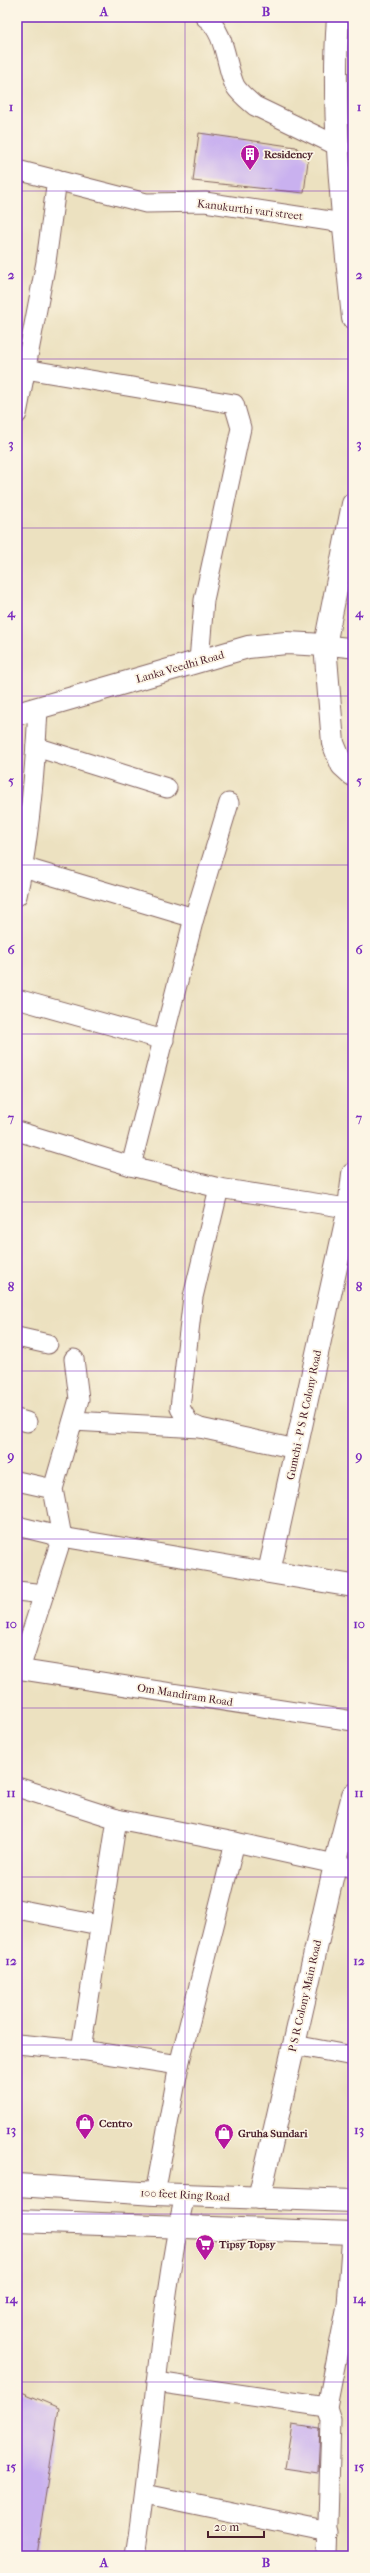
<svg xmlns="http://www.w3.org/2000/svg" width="370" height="2573" viewBox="0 0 370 2573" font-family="'IM FELL French Canon',serif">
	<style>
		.building { fill: #c9b1ef }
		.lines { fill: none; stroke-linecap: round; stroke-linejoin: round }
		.street-casing { stroke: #83635f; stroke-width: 21 }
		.secondary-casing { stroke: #83635f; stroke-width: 24 }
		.primary-casing { stroke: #83635f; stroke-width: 24 }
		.street { stroke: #fff; stroke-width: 19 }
		.secondary { stroke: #fff; stroke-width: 22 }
		.primary { stroke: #fff; stroke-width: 22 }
		.grid { fill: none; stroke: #7b2cbf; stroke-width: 1; stroke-opacity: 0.55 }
		.labels { text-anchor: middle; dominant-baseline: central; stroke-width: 3.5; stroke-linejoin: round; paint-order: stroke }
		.poi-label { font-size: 11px; font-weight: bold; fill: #4a1f2b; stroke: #fcf5e5; text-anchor: start }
		.street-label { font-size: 11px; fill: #4a1f2b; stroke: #fcf5e5 }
		.neatline { fill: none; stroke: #7b2cbf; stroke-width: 1.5 }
		.grid-label { font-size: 13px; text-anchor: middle; font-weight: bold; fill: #7b2cbf }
	</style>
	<rect width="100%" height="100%" fill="#fcf5e5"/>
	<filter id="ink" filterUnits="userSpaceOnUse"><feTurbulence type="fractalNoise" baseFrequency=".025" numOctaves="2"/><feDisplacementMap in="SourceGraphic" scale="8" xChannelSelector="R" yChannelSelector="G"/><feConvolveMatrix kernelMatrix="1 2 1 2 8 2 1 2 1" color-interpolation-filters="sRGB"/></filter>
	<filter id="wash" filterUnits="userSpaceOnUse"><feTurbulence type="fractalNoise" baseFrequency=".012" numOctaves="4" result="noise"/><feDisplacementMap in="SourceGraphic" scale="16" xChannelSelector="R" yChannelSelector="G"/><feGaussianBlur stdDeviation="0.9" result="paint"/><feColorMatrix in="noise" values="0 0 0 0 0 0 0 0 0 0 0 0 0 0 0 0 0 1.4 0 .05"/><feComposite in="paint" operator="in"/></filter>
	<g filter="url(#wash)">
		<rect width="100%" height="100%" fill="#ece1c0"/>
		<g id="blocks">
			<!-- building -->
			<g class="building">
				<path d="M199,133l97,14 12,14 -4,32 -111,-12z"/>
				<path d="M17,2390l42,18 -23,148h-19z"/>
				<path d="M292,2425l28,4 -2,44 -33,-5z"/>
			</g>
		</g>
	</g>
	<g filter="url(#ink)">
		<use href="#blocks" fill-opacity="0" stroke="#83635f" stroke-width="1"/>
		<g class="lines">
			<!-- street casing -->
			<g class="street-casing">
				<g id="street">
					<path d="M205,17c21,15 20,47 30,69 5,8 13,14 20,20l85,41"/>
					<path d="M17,170l129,33 59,-1 138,21"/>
					<path d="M25,369l209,35 7,24 -37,172 -5,61"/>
					<path d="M17,414l29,-152 11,-83"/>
					<path d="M325,645l28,3"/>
					<path d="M36,747l131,41"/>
					<path d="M23,867l171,51"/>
					<path d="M17,896c13,-61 18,-125 21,-187"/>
					<path d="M17,999l147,41"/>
					<path d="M17,1131l114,35 88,22 134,21"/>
					<path d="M131,1166l63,-248 35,-115"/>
					<path d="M219,1188l-26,109 -13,111 9,15 11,5 96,21"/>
					<path d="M17,1337l31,7"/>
					<path d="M17,1419l10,3"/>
					<path d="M73,1421l127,7"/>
					<path d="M17,1481l36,8"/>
					<path d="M17,1526l45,11 -9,-48 26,-90 -5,-40"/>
					<path d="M17,1591l27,3"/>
					<path d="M17,1669l336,52"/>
					<path d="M20,1669l42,-132 207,35"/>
					<path d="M17,1787l100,32 118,23 118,26"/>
					<path d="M17,1909l82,16"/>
					<path d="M17,2044l64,6 98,15"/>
					<path d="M294,2045l59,11"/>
					<path d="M81,2050l36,-231"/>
					<path d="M155,2194l24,-129 56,-223"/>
					<path d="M156,2382l171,25"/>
					<path d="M145,2494l184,38"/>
					<path d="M135,2556c19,-120 23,-243 50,-361"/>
					<path d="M327,2556l4,-136 -4,-13 20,-102 5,-72"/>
				</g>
			</g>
			<!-- secondary casing -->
			<g class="secondary-casing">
				<g id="secondary">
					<path d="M338,17c-7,100 5,201 15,301"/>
					<path d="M353,504l-28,141 8,98 9,22 11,10"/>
					<path d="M17,714l231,-67 38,-4 39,2"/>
					<path d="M353,1174l-4,34 -80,364 84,14"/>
					<path d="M259,2198l76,-333 18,-70"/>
				</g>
			</g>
			<!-- primary casing -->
			<g class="primary-casing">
				<g id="primary">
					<path d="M17,2185l138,9 198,7"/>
					<path d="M17,2221l336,12"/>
				</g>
			</g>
			<!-- street -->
			<use href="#street" class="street"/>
			<!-- secondary -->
			<use href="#secondary" class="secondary"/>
			<!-- primary -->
			<use href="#primary" class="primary"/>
		</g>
	</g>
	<!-- grid -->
	<path class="grid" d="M185,17v2539M17,191h336M17,359h336M17,528h336M17,696h336M17,865h336M17,1034h336M17,1202h336M17,1371h336M17,1539h336M17,1708h336M17,1877h336M17,2045h336M17,2214h336M17,2382h336"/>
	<!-- icons -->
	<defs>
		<g id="building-pin" transform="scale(1)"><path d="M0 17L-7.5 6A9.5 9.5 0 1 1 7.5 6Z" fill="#b5179e" stroke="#fcf5e5"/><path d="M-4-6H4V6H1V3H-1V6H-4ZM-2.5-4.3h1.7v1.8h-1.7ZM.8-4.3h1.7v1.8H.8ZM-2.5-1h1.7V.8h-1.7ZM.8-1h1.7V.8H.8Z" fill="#fff"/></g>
		<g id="shop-pin" transform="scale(1)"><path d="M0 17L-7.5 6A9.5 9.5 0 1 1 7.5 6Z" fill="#b5179e" stroke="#fcf5e5"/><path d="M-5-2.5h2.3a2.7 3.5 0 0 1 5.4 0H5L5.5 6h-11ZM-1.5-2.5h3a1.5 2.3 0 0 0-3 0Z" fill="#fff"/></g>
		<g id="supermarket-pin" transform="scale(1)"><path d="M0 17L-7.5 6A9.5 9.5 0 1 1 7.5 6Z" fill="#b5179e" stroke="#fcf5e5"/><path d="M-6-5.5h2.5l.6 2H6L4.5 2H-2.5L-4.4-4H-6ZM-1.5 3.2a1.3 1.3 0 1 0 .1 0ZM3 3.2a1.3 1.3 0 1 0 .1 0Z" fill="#fff"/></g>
	</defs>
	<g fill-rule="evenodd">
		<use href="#building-pin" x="250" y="154"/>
		<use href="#shop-pin" x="85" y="2123"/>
		<use href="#shop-pin" x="224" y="2133"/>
		<use href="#supermarket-pin" x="205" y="2244"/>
	</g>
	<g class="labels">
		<!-- poi labels -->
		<g class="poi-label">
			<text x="264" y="154">Residency</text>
			<text x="99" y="2123">Centro</text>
			<text x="238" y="2133">Gruha Sundari</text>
			<text x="219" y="2244">Tipsy Topsy</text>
		</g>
		<!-- street labels -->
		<g class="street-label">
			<text transform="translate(250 210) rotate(7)">Kanukurthi vari street</text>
			<text transform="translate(180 667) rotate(-16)">Lanka Veedhi Road</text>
			<text transform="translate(304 1415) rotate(-78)">Gumchi - P S R Colony Road</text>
			<text transform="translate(185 1695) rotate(9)">Om Mandiram Road</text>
			<text transform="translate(305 1996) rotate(-77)">P S R Colony Main Road</text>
			<text transform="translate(185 2195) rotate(3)">100 feet Ring Road</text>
		</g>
	</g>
	<!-- margin -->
	<rect width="370" height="2573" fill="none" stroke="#fcf5e5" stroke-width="44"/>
	<!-- scale -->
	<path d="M208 2531v6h56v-6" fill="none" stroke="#4a1f2b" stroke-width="2"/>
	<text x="214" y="2531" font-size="12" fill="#4a1f2b" stroke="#fcf5e5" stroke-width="3" paint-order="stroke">20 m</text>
	<rect x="22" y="22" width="326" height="2529" class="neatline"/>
	<g class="grid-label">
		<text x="104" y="16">A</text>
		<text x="266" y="16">B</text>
		<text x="11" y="111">1</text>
		<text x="359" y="111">1</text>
		<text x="11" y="279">2</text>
		<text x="359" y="279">2</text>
		<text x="11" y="448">3</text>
		<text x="359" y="448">3</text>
		<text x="11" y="617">4</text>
		<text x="359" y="617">4</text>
		<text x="11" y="785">5</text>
		<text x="359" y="785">5</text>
		<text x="11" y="954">6</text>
		<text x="359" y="954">6</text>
		<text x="11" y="1122">7</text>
		<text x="359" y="1122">7</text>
		<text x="11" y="1291">8</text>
		<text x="359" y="1291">8</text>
		<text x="11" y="1460">9</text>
		<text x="359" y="1460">9</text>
		<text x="11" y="1628">10</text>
		<text x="359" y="1628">10</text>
		<text x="11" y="1797">11</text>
		<text x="359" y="1797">11</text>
		<text x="11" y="1965">12</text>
		<text x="359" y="1965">12</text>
		<text x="11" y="2134">13</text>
		<text x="359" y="2134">13</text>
		<text x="11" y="2303">14</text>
		<text x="359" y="2303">14</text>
		<text x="11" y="2471">15</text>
		<text x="359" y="2471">15</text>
		<text x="104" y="2567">A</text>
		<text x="266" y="2567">B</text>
	</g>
</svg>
